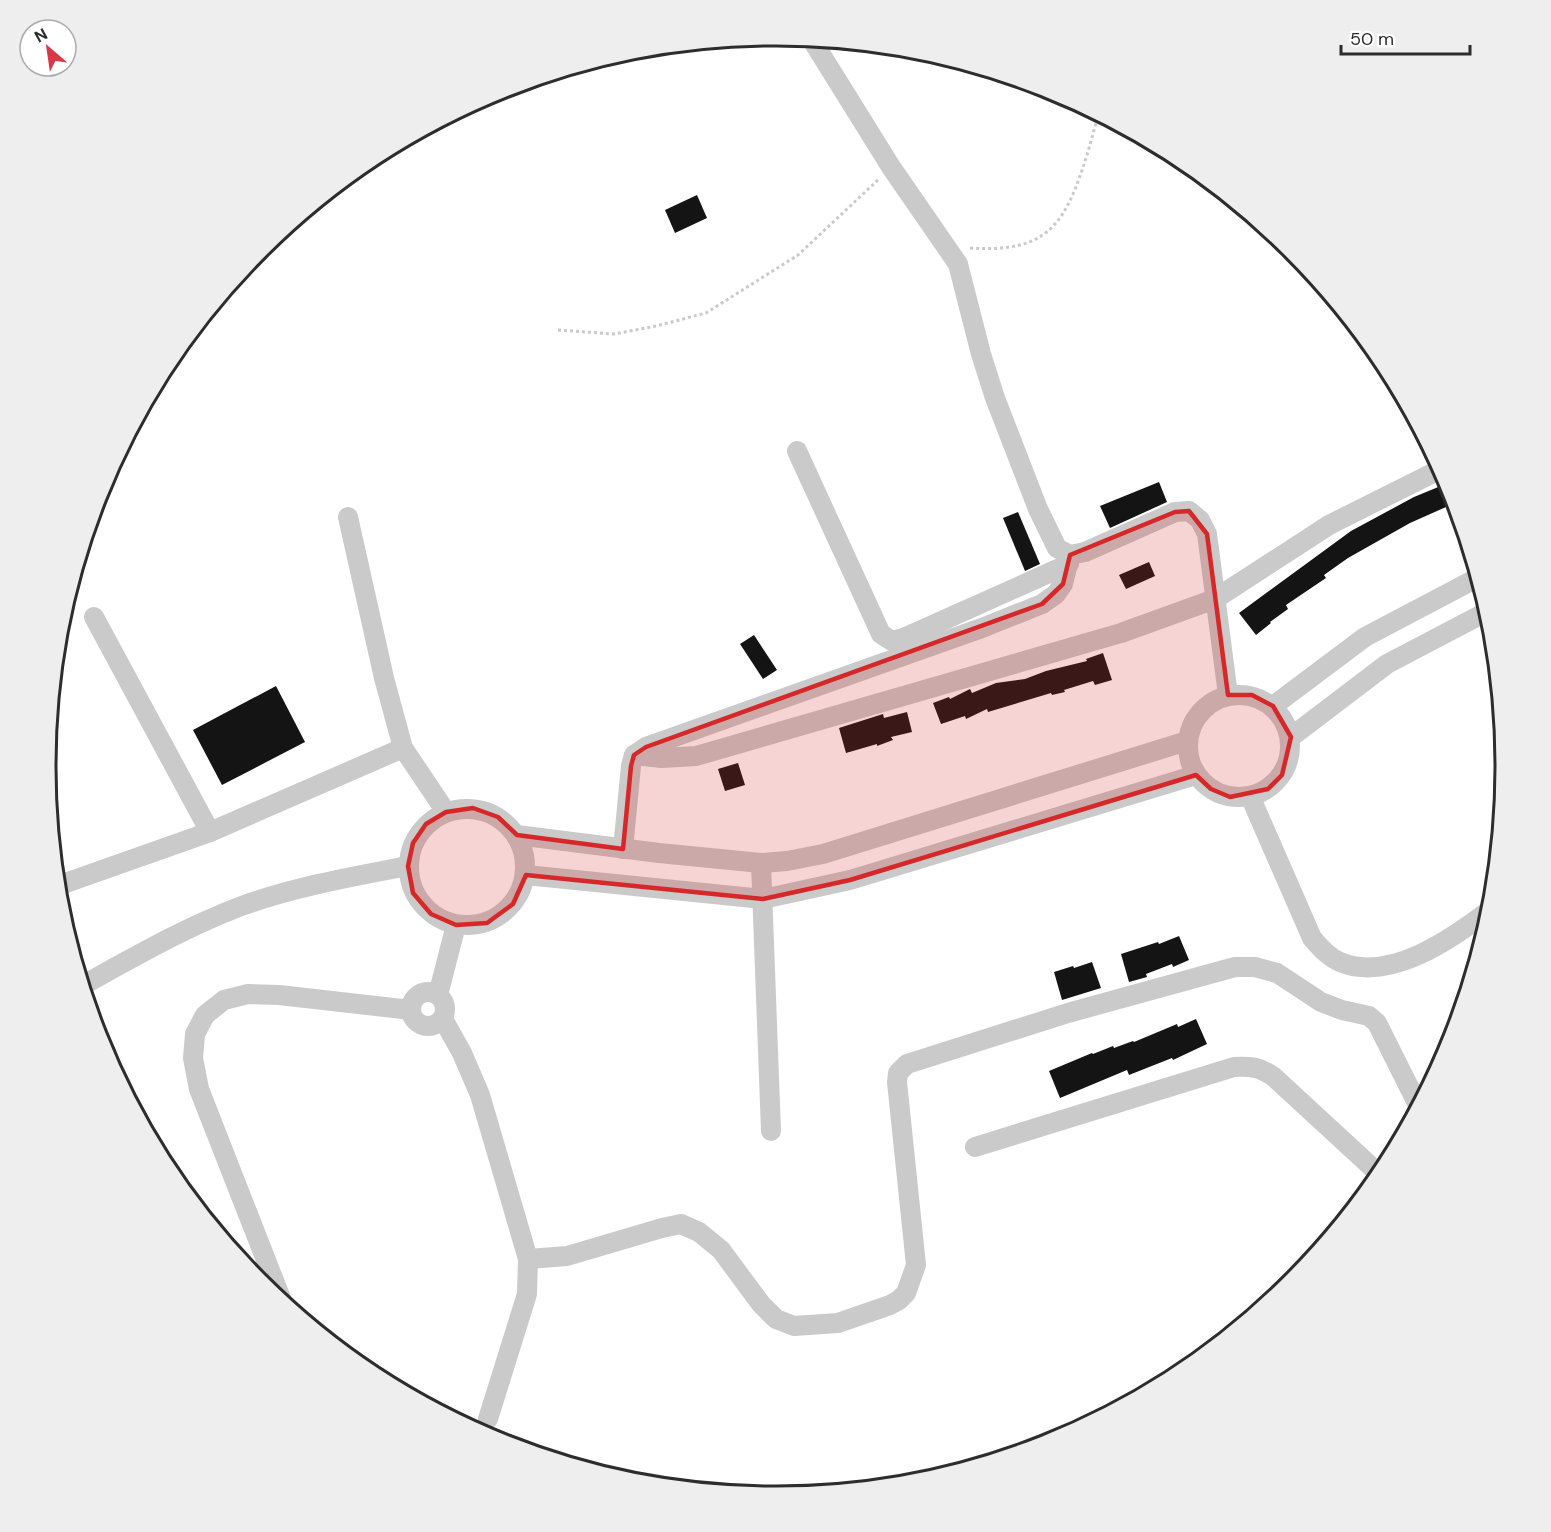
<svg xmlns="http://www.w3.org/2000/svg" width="1551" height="1532" viewBox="0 0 1551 1532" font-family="'DM Sans',sans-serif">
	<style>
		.building { fill: #141414 }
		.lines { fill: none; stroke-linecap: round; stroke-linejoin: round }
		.path { stroke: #cacaca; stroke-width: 3; stroke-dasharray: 3 3; stroke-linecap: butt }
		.minor { stroke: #cacaca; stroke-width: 20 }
		.marked { fill: #d62828; fill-opacity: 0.2; stroke: #d62828; stroke-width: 4.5; stroke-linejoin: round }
		.rim { fill: none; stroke: #2d2d2d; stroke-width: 3 }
	</style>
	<rect width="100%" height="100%" fill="#fff"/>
	<!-- building -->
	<g class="building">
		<path d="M697,195l10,23 -32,15 -10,-23z"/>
		<path d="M1159,482l8,20 -57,26 -10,-22z"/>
		<path d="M1448,483l7,20 -45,20 -62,35 -24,17 2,3 -40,27 2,4 -18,13 1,1 -15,12 -17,-22 112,-82 63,-34z"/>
		<path d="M1018,512l22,52 -15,7 -22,-53z"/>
		<path d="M1149,562l6,14 -29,13 -7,-14z"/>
		<path d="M754,635l23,35 -14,9 -23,-35z"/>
		<path d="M1103,653l9,27 -17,5 -2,-4 -29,9 1,2 -13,3 -1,-2 -63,19 -1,-3 -21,10 -1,-3 -24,8 -8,-21 16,-6 1,2 20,-10 2,4 24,-10 29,-4 21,-8 41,-10 -1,-2z"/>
		<path d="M276,686l29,56 -83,43 -29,-55z"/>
		<path d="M907,712l5,20 -21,5 2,3 -16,6v-2l-31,9 -7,-25 44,-14 1,4z"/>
		<path d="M738,763l7,22 -20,6 -7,-22z"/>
		<path d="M1179,936l10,24 -16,7 -1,-3 -26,10 1,3 -18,5 -8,-28 37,-12 1,2z"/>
		<path d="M1092,962l9,26 -39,12 -8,-28 19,-6 1,2z"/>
		<path d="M1196,1019l11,25 -34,16 -1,-2 -43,17 -2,-5 -67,28 -11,-27 43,-18 1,1 20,-8 1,2 19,-7 1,1 43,-18 1,3z"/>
	</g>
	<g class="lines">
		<!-- path -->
		<g class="path">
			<path d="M970,248c78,5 95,-23 117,-93 4,-13 7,-27 12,-40"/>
			<path d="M558,330l56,4 42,-8 50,-13 92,-58 81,-76"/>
		</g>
		<!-- minor -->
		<g class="minor">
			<path d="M812,40l79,127 67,97 23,90 14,44 43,111 19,39 13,7 15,-3 90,-40 14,-1 11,9 7,14 21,161"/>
			<path d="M797,451l84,183 11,7 14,-4 163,-73"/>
			<path d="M348,517l36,161 19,70 43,64"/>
			<path d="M94,617l116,215"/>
			<circle cx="1239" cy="746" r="51"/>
			<path d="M1273,706l92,-69 112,-59"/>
			<path d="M1291,737l96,-73 101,-53"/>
			<path d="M634,755l28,3 34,-2 425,-123 94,-34 114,-74 112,-56"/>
			<path d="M1250,796l62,142c8,9 16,19 28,24 50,21 113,-24 151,-53"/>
			<circle cx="467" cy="867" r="58"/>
			<path d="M517,835l142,18 102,10 26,-2 36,-7 364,-113"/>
			<path d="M623,849l8,-83 3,-11 12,-8 336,-119 60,-24 14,-10 7,-10 7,-29"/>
			<path d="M761,863l10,268"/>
			<path d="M526,875l237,24 87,-19 346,-105"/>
			<path d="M57,886l153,-54 193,-84"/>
			<path d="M83,985c51,-28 101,-57 156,-78 54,-20 112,-30 169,-41"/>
			<circle cx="428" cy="1009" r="17"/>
			<path d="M438,995l18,-70"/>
			<path d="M443,1019l19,34 18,42 48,164 -1,35 -39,125"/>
			<path d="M975,1147l259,-80c17,-1 26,0 40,10l103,95 7,-4"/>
			<path d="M528,1259l39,-3 95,-28 19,-4 18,8 22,18 40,54 15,15 18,7 44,-3 52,-18 9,-5 7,-7 10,-28 -19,-183 1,-9 9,-9 161,-51 167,-46h20l22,6 44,29 21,8 27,6 8,7 41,82"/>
			<path d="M282,1301l-83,-212 -6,-31 2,-24 10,-19 19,-15 24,-6 31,1 132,15"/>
		</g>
	</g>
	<!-- marked area -->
	<path class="marked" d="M1189,511l18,23 21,161h24l21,11 18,31 -9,38 -14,14 -38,8 -19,-8 -15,-14 -346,105 -87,19 -237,-24 -13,29 -26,19 -31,2 -25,-11 -18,-21 -5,-27 5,-23 13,-19 20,-12 27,-4 25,9 19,18 106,14 8,-83 3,-11 12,-8 396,-143 21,-20 7,-29 105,-43z"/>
	<!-- crop -->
	<path d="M0 0H1551V1532H0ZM775 46H776A719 719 0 0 1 1495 765V767A719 719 0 0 1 776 1486H775A719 719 0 0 1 56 767V765A719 719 0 0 1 775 46Z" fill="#eee" fill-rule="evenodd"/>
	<path class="rim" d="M775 46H776A719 719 0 0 1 1495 765V767A719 719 0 0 1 776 1486H775A719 719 0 0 1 56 767V765A719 719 0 0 1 775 46Z"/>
	<!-- north arrow -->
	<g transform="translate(48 48) rotate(331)"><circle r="28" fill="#ffffff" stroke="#ababab" stroke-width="1.5"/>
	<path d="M0-4.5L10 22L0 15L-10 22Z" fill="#d93946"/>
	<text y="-9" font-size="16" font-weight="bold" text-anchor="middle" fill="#2d2d2d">N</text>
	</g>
	<!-- scale -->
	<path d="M1341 45v9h129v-9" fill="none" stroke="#2d2d2d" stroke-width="3"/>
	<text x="1350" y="45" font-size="18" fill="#2d2d2d" stroke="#ffffff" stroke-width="4.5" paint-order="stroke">50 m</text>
</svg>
